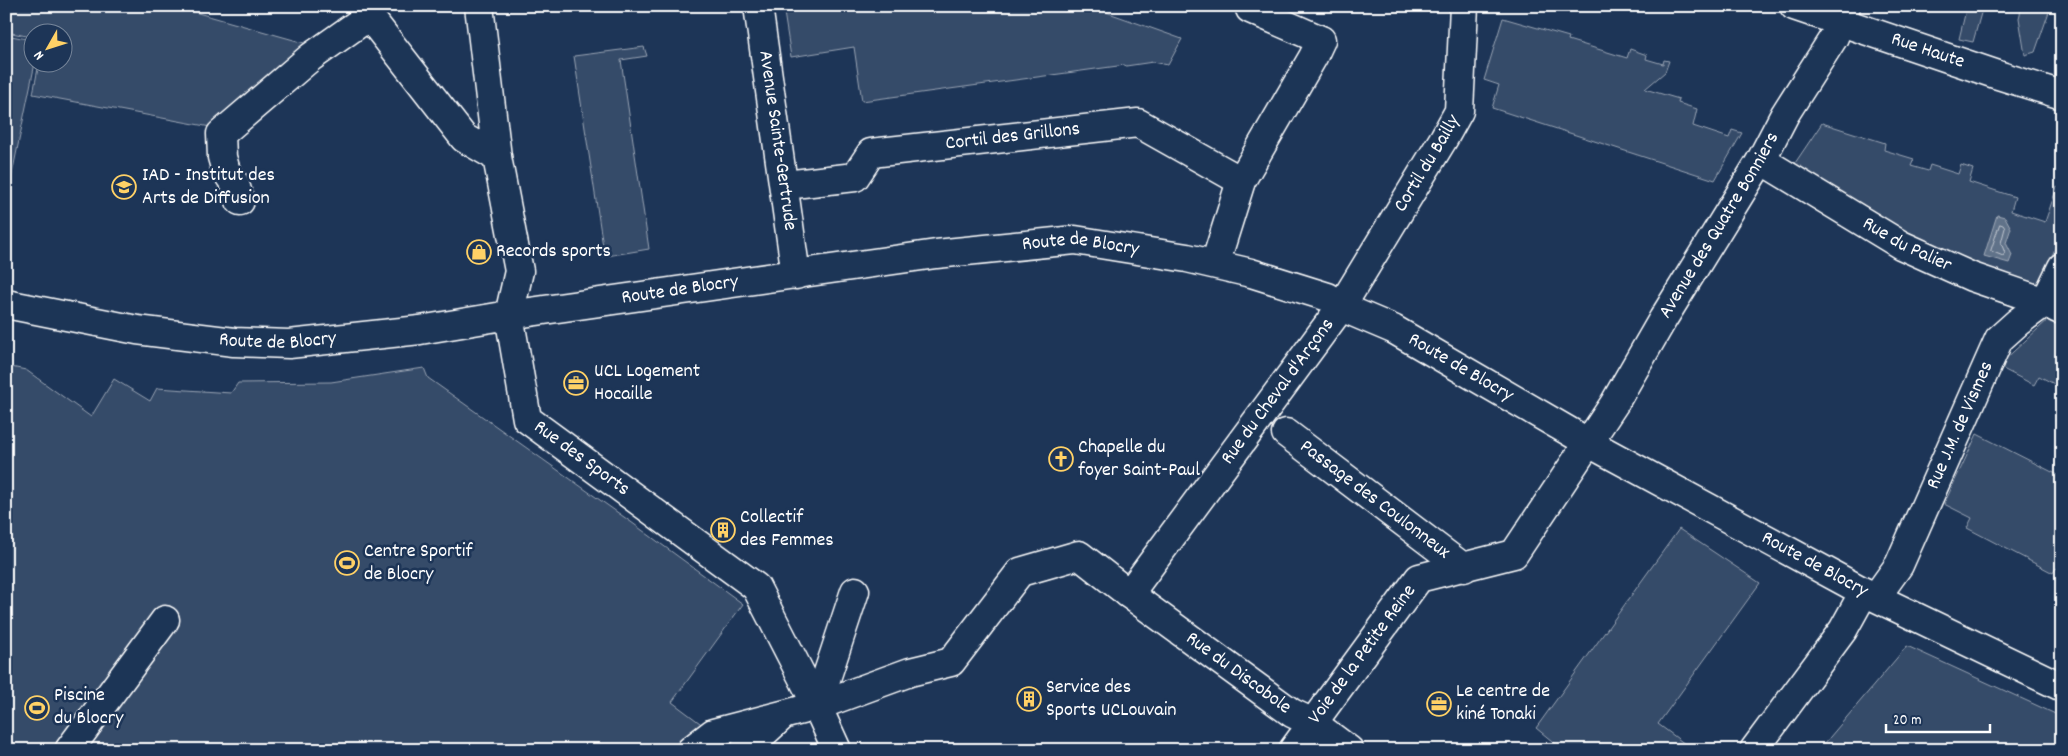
<svg xmlns="http://www.w3.org/2000/svg" width="2068" height="756" viewBox="0 0 2068 756" font-family="Dekko,sans-serif">
	<style>
		.green { fill: #364b69; stroke: #9aa5b4 }
		.water { fill: #617289; stroke: #a0aab8 }
		.lines { fill: none; stroke-linecap: round; stroke-linejoin: round }
		.shore { stroke: #c0c7d0; stroke-width: 1 }
		.minor-casing { stroke: #fff; stroke-width: 31 }
		.minor { stroke: #1d3557; stroke-width: 28 }
		.labels { text-anchor: middle; dominant-baseline: central; stroke-width: 5; stroke-linejoin: round; paint-order: stroke }
		.street-label { font-size: 20px; fill: #fff; stroke: #1d3557 }
		.poi-label { font-size: 20px; fill: #fff; stroke: #1d3557; text-anchor: start }
	</style>
	<rect width="100%" height="100%" fill="#1d3557"/>
	<filter id="ink" filterUnits="userSpaceOnUse"><feTurbulence type="fractalNoise" baseFrequency=".02" numOctaves="2"/><feDisplacementMap in="SourceGraphic" scale="10" xChannelSelector="R" yChannelSelector="G"/><feConvolveMatrix kernelMatrix="1 2 1 2 8 2 1 2 1" color-interpolation-filters="sRGB"/></filter>
	<g filter="url(#ink)">
		<!-- green -->
		<g class="green">
			<path d="M6,6h167l135,38 -92,84 -183,-34 6,-31 23,-1v-30h-30v5l-26,-5z"/>
			<path d="M783,6h306l93,33 -14,26 -15,-3 -27,4 -1,-1 -263,36 -8,-54 -63,10z"/>
			<path d="M1967,6h16l-10,36 -14,-3z"/>
			<path d="M2022,6h29l-16,46 -10,3 -6,-37z"/>
			<path d="M1503,18l66,19 -1,3 59,18 3,-9 17,6 -1,4 17,5 1,-4 5,1 -4,11 -20,17 34,10 -1,4 19,6 -4,17 36,12 3,-8 10,3 -27,47 -223,-72 7,-23 -15,-5z"/>
			<path d="M6,35l26,5v22l3,1 -24,116 -5,-1z"/>
			<path d="M644,47l3,9 -26,4 28,189 -48,8 -1,-4h4l-30,-197z"/>
			<path d="M1822,123l63,20 -1,7 30,9 -3,7 17,5 2,-6 28,9 3,-9 12,4 -4,13 46,15 -4,14 34,11 12,-35 5,2v42l-22,55 -108,-37 -141,-80z"/>
			<path d="M2051,317l11,5v66l-23,-12 -5,9 -33,-17v-5z"/>
			<path d="M6,366l20,4 65,47 23,-38 36,22 7,-13 74,5 7,-10 93,-1 93,-14 4,10 203,144 112,82 -71,98 64,48h-730z"/>
			<path d="M1977,434l85,43v94l-6,-3 -3,5 -86,-45 5,-10 -28,-14z"/>
			<path d="M1679,529l81,54 -102,141 35,26h-130l-27,-22z"/>
			<path d="M1907,646l155,71v33h-243z"/>
		</g>
		<!-- water -->
		<path class="water" d="M1997,215l8,2 6,11 -5,15 6,12 -3,8 -25,-7z"/>
		<g class="lines">
			<!-- shore -->
			<path class="shore" d="M2000,224l3,1 2,3 -4,15 4,10 -2,3 -12,-5z"/>
			<!-- minor casing -->
			<g class="minor-casing">
				<g id="minor">
					<path id="s1" d="M479,6l18,151 22,114 -10,44 18,104 229,168 61,119 20,44"/>
					<path id="s2" d="M758,6l38,269"/>
					<path id="s3" d="M1794,6l204,69 64,20"/>
					<path id="s4" d="M1761,160l140,85 71,32 73,25 13,7"/>
					<path id="s5" d="M785,185l70,-8 16,-24 267,-30 103,58"/>
					<path d="M240,201l-5,-17 -9,-13 -4,-14 -1,-23 90,-77 58,-41 95,122 33,19"/>
					<path d="M1215,264l26,-83 72,-124 8,-17 -71,-31"/>
					<path id="s6" d="M6,304l131,26 97,12 55,2 131,-14 89,-15 427,-61 139,-14 112,18 64,15 77,24 13,10 52,22 196,114 275,149 198,95"/>
					<path id="s7" d="M1286,433l178,135"/>
					<path id="s8" d="M1129,594l163,119 21,10 36,27"/>
					<path id="s9" d="M1876,597l23,-32 100,-226 19,-17 27,-20 17,-35"/>
					<path d="M817,706l38,-115"/>
					<path d="M69,750l96,-130"/>
					<path id="s10" d="M691,750l22,-17 104,-27 93,-34 41,-10 69,-90 59,-17 50,39 212,-287 103,-169 15,-27 5,-105"/>
					<path d="M745,750l35,-32"/>
					<path id="s11" d="M1293,750l126,-172 95,-24 100,-150 49,-85 98,-159 24,-46 49,-77 12,-31"/>
					<path d="M1754,750l89,-120 21,-38"/>
				</g>
			</g>
			<!-- minor -->
			<use href="#minor" class="minor"/>
		</g>
	</g>
	<!-- icons -->
	<defs>
		<g id="school-ring" transform="scale(1.25)"><circle r="9.5" fill="#1d3557" stroke="#ffd166" stroke-width="1.5"/><path d="M0-5L7-2L0 1L-7-2ZM-4 1L0 2.5L4 1V4Q0 6-4 4Z" fill="#ffd166"/></g>
		<g id="shop-ring" transform="scale(1.25)"><circle r="9.5" fill="#1d3557" stroke="#ffd166" stroke-width="1.5"/><path d="M-5-2.5h2.3a2.7 3.5 0 0 1 5.4 0H5L5.5 6h-11ZM-1.5-2.5h3a1.5 2.3 0 0 0-3 0Z" fill="#ffd166"/></g>
		<g id="office-ring" transform="scale(1.25)"><circle r="9.5" fill="#1d3557" stroke="#ffd166" stroke-width="1.5"/><path d="M-6-3h4V-5.5h4V-3h4V5H-6ZM-1-4.5V-3h2v-1.5ZM-6 0V1H6V0Z" fill="#ffd166"/></g>
		<g id="church-ring" transform="scale(1.25)"><circle r="9.5" fill="#1d3557" stroke="#ffd166" stroke-width="1.5"/><path d="M-1.2-6h2.4v3.5h3.3v2.4h-3.3V6h-2.4V-.1h-3.3v-2.4h3.3Z" fill="#ffd166"/></g>
		<g id="building-ring" transform="scale(1.25)"><circle r="9.5" fill="#1d3557" stroke="#ffd166" stroke-width="1.5"/><path d="M-4-6H4V6H1V3H-1V6H-4ZM-2.5-4.3h1.7v1.8h-1.7ZM.8-4.3h1.7v1.8H.8ZM-2.5-1h1.7V.8h-1.7ZM.8-1h1.7V.8H.8Z" fill="#ffd166"/></g>
		<g id="stadium-ring" transform="scale(1.25)"><circle r="9.5" fill="#1d3557" stroke="#ffd166" stroke-width="1.5"/><path d="M0-5a6.5 5 0 1 0 0 10a6.5 5 0 1 0 0-10ZM-3.5-1.8h7v3.6h-7Z" fill="#ffd166"/></g>
	</defs>
	<g fill-rule="evenodd">
		<use href="#school-ring" x="124" y="187"/>
		<use href="#shop-ring" x="479" y="252"/>
		<use href="#office-ring" x="576" y="383"/>
		<use href="#church-ring" x="1061" y="459"/>
		<use href="#building-ring" x="723" y="530"/>
		<use href="#stadium-ring" x="347" y="563"/>
		<use href="#building-ring" x="1029" y="699"/>
		<use href="#office-ring" x="1439" y="704"/>
		<use href="#stadium-ring" x="37" y="708"/>
	</g>
	<g class="labels">
		<!-- street labels -->
		<g class="street-label">
			<text stroke="none"><textPath href="#s3" startOffset="141">Rue Haute</textPath></text>
			<text stroke="none"><textPath href="#s5" startOffset="242">Cortil des Grillons</textPath></text>
			<text stroke="none"><textPath href="#s2" startOffset="136">Avenue Sainte-Gertrude</textPath></text>
			<text stroke="none"><textPath href="#s10" startOffset="1039">Cortil du Bailly</textPath></text>
			<text stroke="none"><textPath href="#s11" startOffset="699">Avenue des Quatre Bonniers</textPath></text>
			<text stroke="none"><textPath href="#s4" startOffset="169">Rue du Palier</textPath></text>
			<text stroke="none"><textPath href="#s6" startOffset="1085">Route de Blocry</textPath></text>
			<text stroke="none"><textPath href="#s6" startOffset="681">Route de Blocry</textPath></text>
			<text stroke="none"><textPath href="#s6" startOffset="275">Route de Blocry</textPath></text>
			<text stroke="none"><textPath href="#s6" startOffset="1490">Route de Blocry</textPath></text>
			<text stroke="none"><textPath href="#s10" startOffset="766">Rue du Cheval d'Arçons</textPath></text>
			<text stroke="none"><textPath href="#s9" startOffset="192">Rue J.M. de Vismes</textPath></text>
			<text stroke="none"><textPath href="#s1" startOffset="486">Rue des Sports</textPath></text>
			<text stroke="none"><textPath href="#s7" startOffset="111">Passage des Coulonneux</textPath></text>
			<text stroke="none"><textPath href="#s6" startOffset="1895">Route de Blocry</textPath></text>
			<text stroke="none"><textPath href="#s11" startOffset="118">Voie de la Petite Reine</textPath></text>
			<text stroke="none"><textPath href="#s8" startOffset="135">Rue du Discobole</textPath></text>
		</g>
		<!-- poi labels -->
		<g class="poi-label">
			<text x="142" y="176">IAD - Institut des<tspan x="142" dy="23">Arts de Diffusion</tspan></text>
			<text x="496" y="252">Records sports</text>
			<text x="594" y="372">UCL Logement<tspan x="594" dy="23">Hocaille</tspan></text>
			<text x="1078" y="448">Chapelle du<tspan x="1078" dy="23">foyer Saint-Paul</tspan></text>
			<text x="740" y="518">Collectif<tspan x="740" dy="23">des Femmes</tspan></text>
			<text x="364" y="552">Centre Sportif<tspan x="364" dy="23">de Blocry</tspan></text>
			<text x="1046" y="688">Service des<tspan x="1046" dy="23">Sports UCLouvain</tspan></text>
			<text x="1456" y="692">Le centre de<tspan x="1456" dy="23">kiné Tonaki</tspan></text>
			<text x="54" y="696">Piscine<tspan x="54" dy="23">du Blocry</tspan></text>
		</g>
	</g>
	<!-- margin -->
	<rect width="2068" height="756" fill="none" stroke="#1d3557" stroke-width="25"/>
	<rect x="12" y="12" width="2043" height="731" fill="none" stroke="#fff" stroke-width="2" filter="url(#ink)"/>
	<!-- north arrow -->
	<g transform="translate(48 48) rotate(231)"><circle r="24" fill="#1d3557" stroke="#77869a"/>
	<path d="M0-4L9 19L0 12L-9 19Z" fill="#ffd166"/>
	<text y="-8" font-size="14" font-weight="bold" text-anchor="middle" fill="#ffffff">N</text>
	</g>
	<!-- scale -->
	<path d="M1886 724v8h104v-8" fill="none" stroke="#ffffff" stroke-width="2.5"/>
	<text x="1893" y="724" font-size="15" fill="#ffffff" stroke="#1d3557" stroke-width="4" paint-order="stroke">20 m</text>
</svg>
